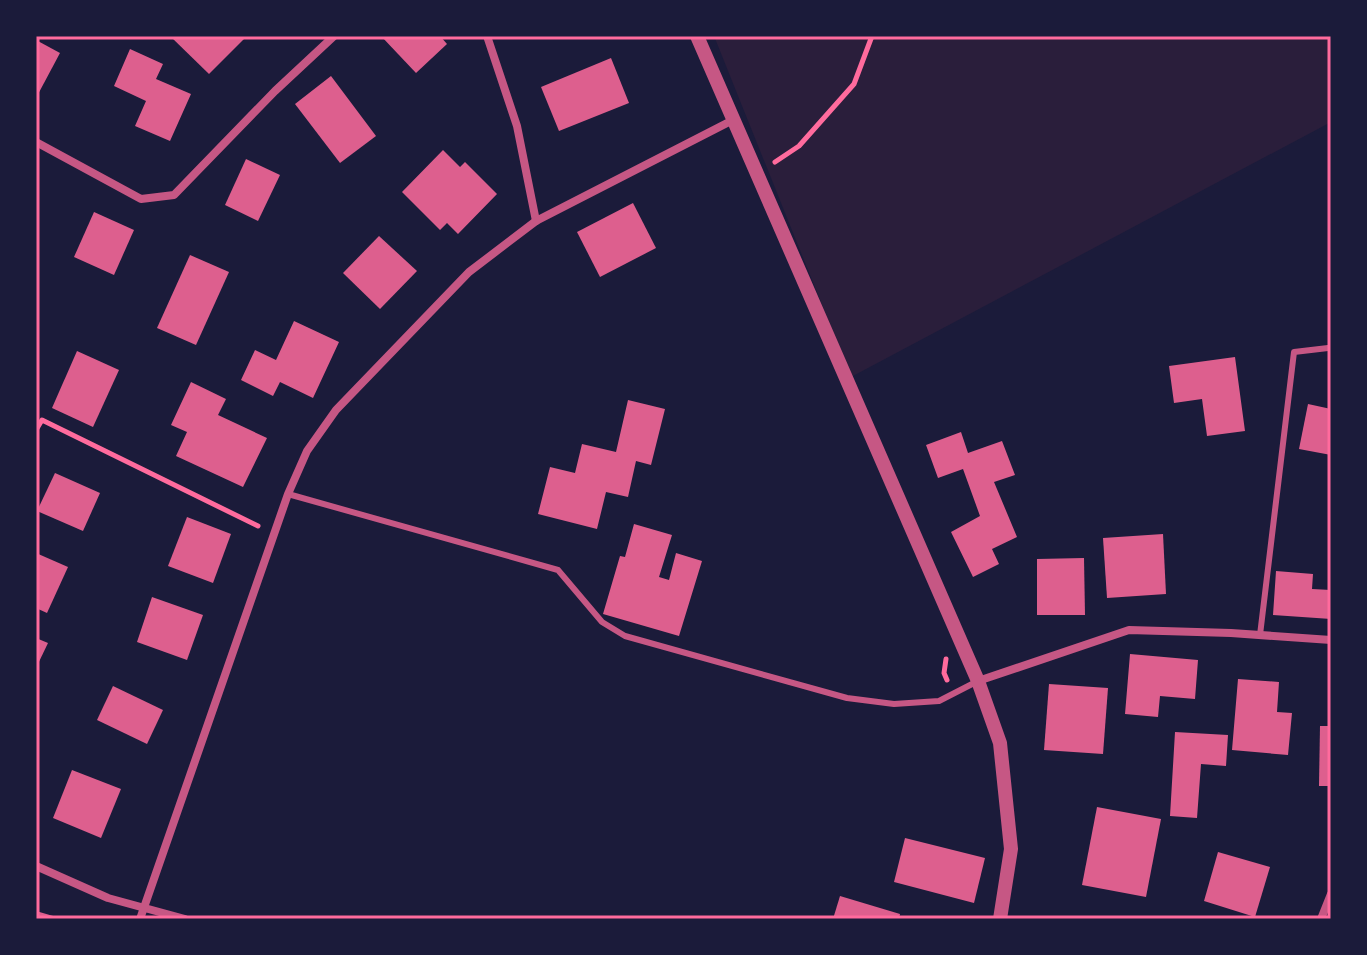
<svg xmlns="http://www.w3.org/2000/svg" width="1367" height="955" viewBox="0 0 1367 955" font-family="Barlow,sans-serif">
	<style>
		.green { fill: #2a1e3b }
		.building { fill: #dd5f8e }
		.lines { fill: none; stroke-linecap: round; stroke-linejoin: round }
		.path { stroke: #ff6b9d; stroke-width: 5 }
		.service { stroke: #c65784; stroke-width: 6 }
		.minor { stroke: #c65784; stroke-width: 8 }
		.tertiary { stroke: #c65784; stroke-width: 14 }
		.neatline { fill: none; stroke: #ff6b9d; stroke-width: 3 }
	</style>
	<rect width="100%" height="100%" fill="#1b1b3a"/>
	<!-- green -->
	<path class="green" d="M714,36h617v86l-480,255z"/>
	<!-- building -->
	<g class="building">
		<path d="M170,36h77l-38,38z"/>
		<path d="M381,36h59l7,8 -31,29z"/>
		<path d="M36,40l24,13 -24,45z"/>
		<path d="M130,49l33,15 -7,15 35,15 -21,47 -35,-15 11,-25 -32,-15z"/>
		<path d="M611,58l18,45 -70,28 -18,-44z"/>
		<path d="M331,76l45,60 -36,27 -45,-59z"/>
		<path d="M443,150l17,17 5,-5 32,32 -39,40 -11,-11 -7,7 -38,-38z"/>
		<path d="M246,159l34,16 -22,46 -33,-16z"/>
		<path d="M633,203l23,45 -56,29 -23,-45z"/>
		<path d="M94,212l40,18 -20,45 -40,-18z"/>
		<path d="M379,236l38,35 -37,38 -37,-36z"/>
		<path d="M190,255l39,17 -33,73 -39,-17z"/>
		<path d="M294,321l45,21 -26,56 -33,-16 -7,14 -32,-16 14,-30 21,10z"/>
		<path d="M77,351l42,19 -26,57 -41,-19z"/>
		<path d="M1235,357l10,74 -38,5 -5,-37 -28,4 -5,-37z"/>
		<path d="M191,382l35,17 -8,16 49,23 -24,49 -67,-31 11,-24 -16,-7z"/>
		<path d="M628,400l37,9 -14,56 -15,-4 -8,36 -22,-5 -9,37 -59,-15 12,-47 25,6 7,-29 34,8z"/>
		<path d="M1308,404l23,5v46l-32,-6z"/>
		<path d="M961,432l7,21 34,-12 13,34 -21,7 23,55 -25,12 7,15 -26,13 -22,-45 29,-16 -17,-47 -25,9 -12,-33z"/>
		<path d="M55,473l45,20 -17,38 -46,-20z"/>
		<path d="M187,517l44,17 -18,49 -45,-17z"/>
		<path d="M634,524l38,11 -13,42 10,3 7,-27 26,8 -23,75 -76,-22 17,-58 5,1z"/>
		<path d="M1163,534l3,60 -59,4 -4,-60z"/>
		<path d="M36,553l32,14 -21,46 -11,-5z"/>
		<path d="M1084,558l1,57h-48v-56z"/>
		<path d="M1276,571l37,3 -1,15 19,1v29l-58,-4z"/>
		<path d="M152,597l51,18 -16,45 -50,-18z"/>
		<path d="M36,638l12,5 -12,25z"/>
		<path d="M1130,654l68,6 -3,39 -35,-3 -2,21 -33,-3z"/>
		<path d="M1238,679l41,3 -2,30 15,1 -4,42 -56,-5z"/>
		<path d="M1049,684l59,4 -5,66 -59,-4z"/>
		<path d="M113,686l50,24 -16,34 -50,-24z"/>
		<path d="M1320,726h11v60h-12z"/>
		<path d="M1175,732l53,3 -2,31 -25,-2 -4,54 -27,-2z"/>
		<path d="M72,770l49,19 -20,49 -48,-20z"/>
		<path d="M1097,807l64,12 -15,78 -64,-12z"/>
		<path d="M905,838l80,20 -11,45 -80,-21z"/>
		<path d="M1218,852l52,15 -15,50 -51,-16z"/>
		<path d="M840,896l60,18 -1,5h-66z"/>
		<path d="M36,911l24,7v1h-24z"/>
	</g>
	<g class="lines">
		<!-- path -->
		<g class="path">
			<path d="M775,162l24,-16 55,-62 18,-48"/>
			<path d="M36,430l6,-10 216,106"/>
			<path d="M946,659l-2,14 3,7"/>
		</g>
		<!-- service -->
		<g class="service">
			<path d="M288,494l270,76 44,52 23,14 222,62 47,6 45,-3 37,-19"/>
			<path d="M1260,635l34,-283 34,-4"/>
		</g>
		<!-- minor -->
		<g class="minor">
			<path d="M487,36l30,90 19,95"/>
			<path d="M36,142l105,57 33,-4 101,-104 59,-55"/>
			<path d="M978,681l151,-51 102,3 100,7"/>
			<path d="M36,866l72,32 77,21"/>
			<path d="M140,919l148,-425 19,-43 29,-41 133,-138 67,-51 197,-101"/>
			<path d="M1321,919l10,-25"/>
		</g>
		<!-- tertiary -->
		<path class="tertiary" d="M697,36l281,645 22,62 11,106 -11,70"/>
	</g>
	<!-- border -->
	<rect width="1367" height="955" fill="none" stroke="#1b1b3a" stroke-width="76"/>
	<rect x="38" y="38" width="1291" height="879" class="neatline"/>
</svg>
